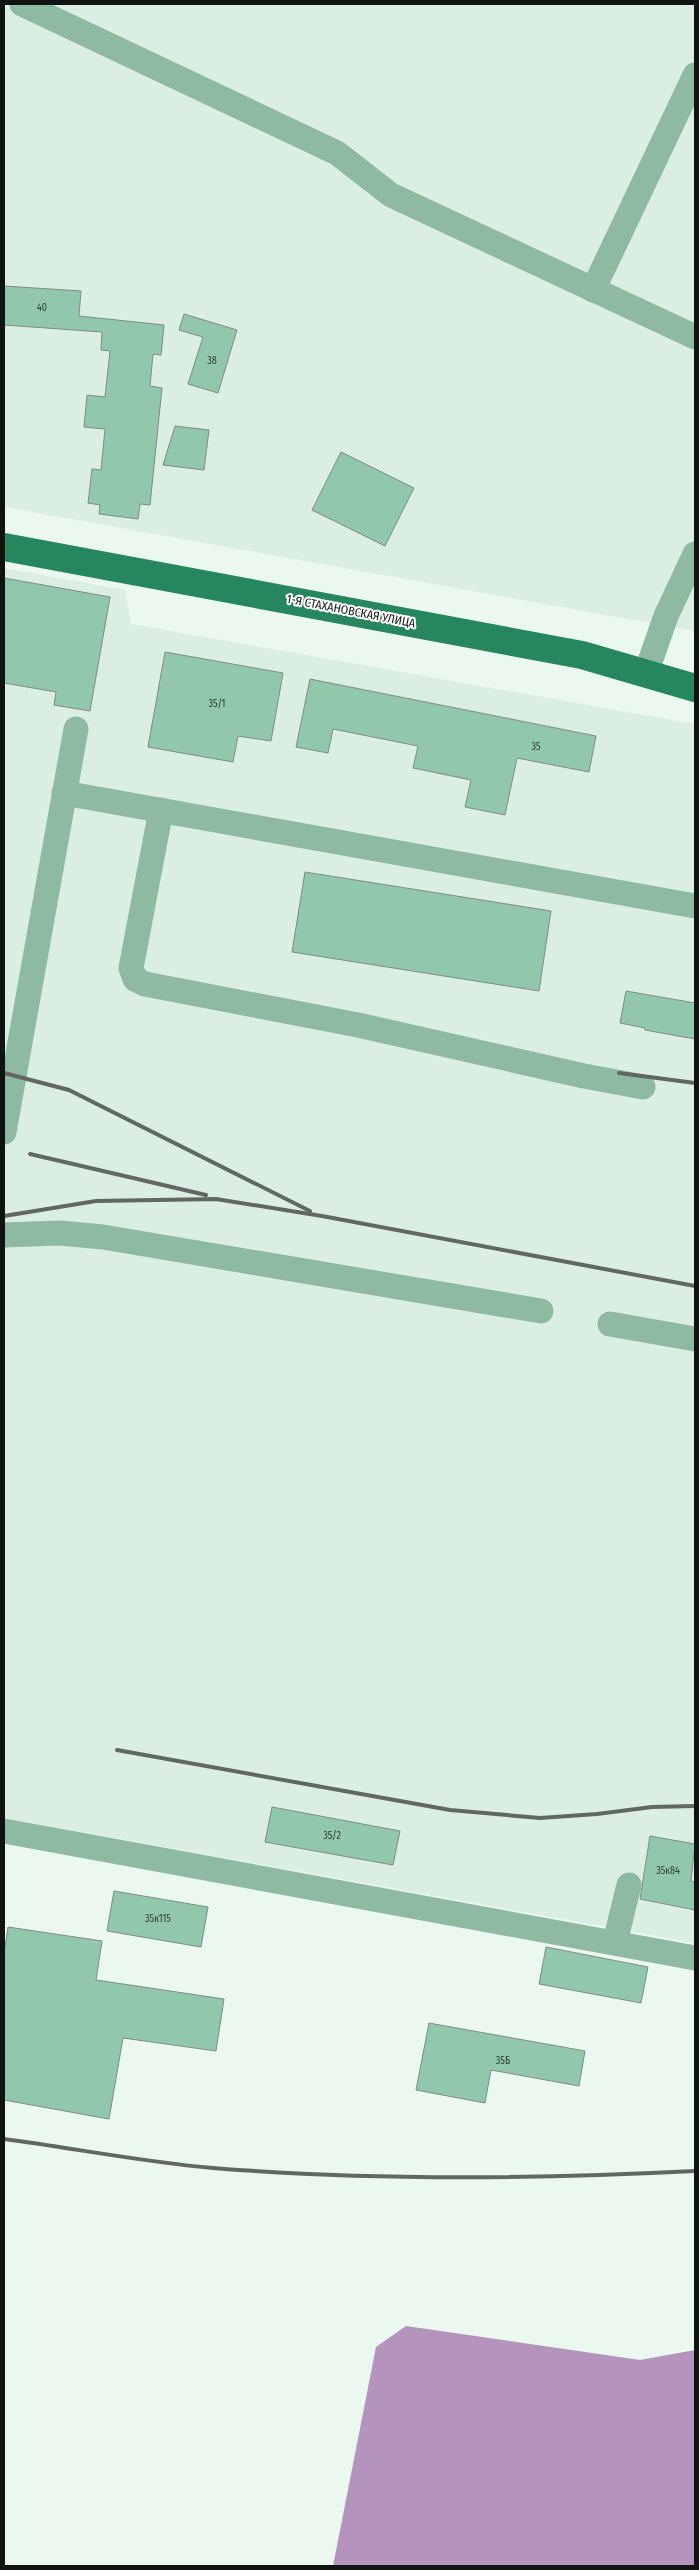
<svg xmlns="http://www.w3.org/2000/svg" width="699" height="2570" viewBox="0 0 699 2570" font-family="'Fira Sans Condensed',sans-serif">
	<style>
		.built { fill: #daeee2 }
		.water { fill: #b493bd }
		.building { fill: #91c7aa; stroke: #808b84 }
		.lines { fill: none; stroke-linecap: round; stroke-linejoin: round }
		.minor { stroke: #8ebaa1; stroke-width: 25 }
		.major { stroke: #26865d; stroke-width: 28 }
		.rail { stroke: #616864; stroke-width: 4 }
		.labels { text-anchor: middle; dominant-baseline: central; stroke-width: 4; stroke-linejoin: round; paint-order: stroke }
		.number-label { font-size: 10px; fill: #304137 }
		.street-label { font-size: 12px; fill: #0f1411; stroke: #fff }
	</style>
	<rect width="100%" height="100%" fill="#ebf8f0"/>
	<!-- built -->
	<g class="built">
		<path d="M4,4h691v627l-691,-124z"/>
		<path d="M4,568l121,22 6,34 564,100v1219l-691,-125z"/>
	</g>
	<!-- water -->
	<path class="water" d="M406,2326l234,34 55,-10v216h-362l43,-219z"/>
	<!-- building -->
	<g class="building">
		<path d="M4,286l77,5 -2,25 85,9 -3,30 -8,-1 -3,32 12,2 -12,117 -10,-1 -2,15 -39,-5 1,-9 -12,-2 4,-34 9,1 4,-41 -21,-2 3,-32 18,2 5,-46 -9,-1 1,-18 -98,-7z"/>
		<path d="M184,314l53,16 -19,63 -30,-9 15,-47 -24,-7z"/>
		<path d="M175,426l34,4 -5,40 -41,-5z"/>
		<path d="M341,452l73,36 -29,58 -73,-36z"/>
		<path d="M4,578l106,19 -20,114 -36,-6 2,-13 -52,-9z"/>
		<path d="M165,652l118,21 -12,68 -33,-5 -5,26 -85,-15z"/>
		<path d="M310,679l286,57 -7,36 -72,-14 -12,57 -40,-8 6,-27 -58,-12 5,-22 -85,-17 -5,24 -32,-6z"/>
		<path d="M305,872l246,39 -12,80 -247,-39z"/>
		<path d="M626,991l69,12v36l-50,-9v-2l-25,-5z"/>
		<path d="M272,1807l128,24 -7,34 -128,-23z"/>
		<path d="M650,1836l45,8 -4,37 4,1v28l-55,-11z"/>
		<path d="M114,1891l94,16 -7,40 -94,-16z"/>
		<path d="M8,1927l94,14 -6,39 128,19 -8,52 -93,-13 -14,81 -105,-19v-146z"/>
		<path d="M546,1947l102,20 -7,36 -102,-19z"/>
		<path d="M429,2023l156,28 -6,35 -88,-16 -6,33 -69,-13z"/>
	</g>
	<g class="lines">
		<!-- minor -->
		<g class="minor">
			<path d="M22,4l315,149 54,42 304,142"/>
			<path d="M593,290l102,-215"/>
			<path d="M646,673l20,-57 29,-62"/>
			<path d="M64,793l631,113"/>
			<path d="M161,810l-30,158 4,11 10,5 213,41 226,51 59,11"/>
			<path d="M4,1132l72,-403"/>
			<path d="M4,1235l56,-2 43,4 438,74"/>
			<path d="M610,1324l85,15"/>
			<path d="M4,1831l691,127"/>
			<path d="M615,1942l14,-57"/>
		</g>
		<!-- major -->
		<path class="major" d="M4,547l578,108 113,33"/>
		<!-- rail -->
		<g class="rail">
			<path d="M4,1073l65,17 241,121"/>
			<path d="M619,1073l76,10"/>
			<path d="M30,1154l176,41"/>
			<path d="M4,1216l92,-15 120,-2 106,17 373,70"/>
			<path d="M117,1750l333,60 90,8 57,-4 55,-7 43,-1"/>
			<path d="M4,2139c69,9 139,23 209,29 160,13 322,11 482,3"/>
		</g>
	</g>
	<g class="labels">
		<!-- number labels -->
		<g class="number-label">
			<text x="42" y="308">40</text>
			<text x="212" y="361">38</text>
			<text x="217" y="704">35/1</text>
			<text x="536" y="747">35</text>
			<text x="332" y="1836">35/2</text>
			<text x="668" y="1871">35к84</text>
			<text x="158" y="1919">35к115</text>
			<text x="503" y="2061">35Б</text>
		</g>
		<!-- street labels -->
		<g class="street-label">
			<text transform="translate(351 611) rotate(11)">1-Я СТАХАНОВСКАЯ УЛИЦА</text>
		</g>
	</g>
	<!-- border -->
	<rect width="699" height="2570" fill="none" stroke="#0f1411" stroke-width="10"/>
</svg>
